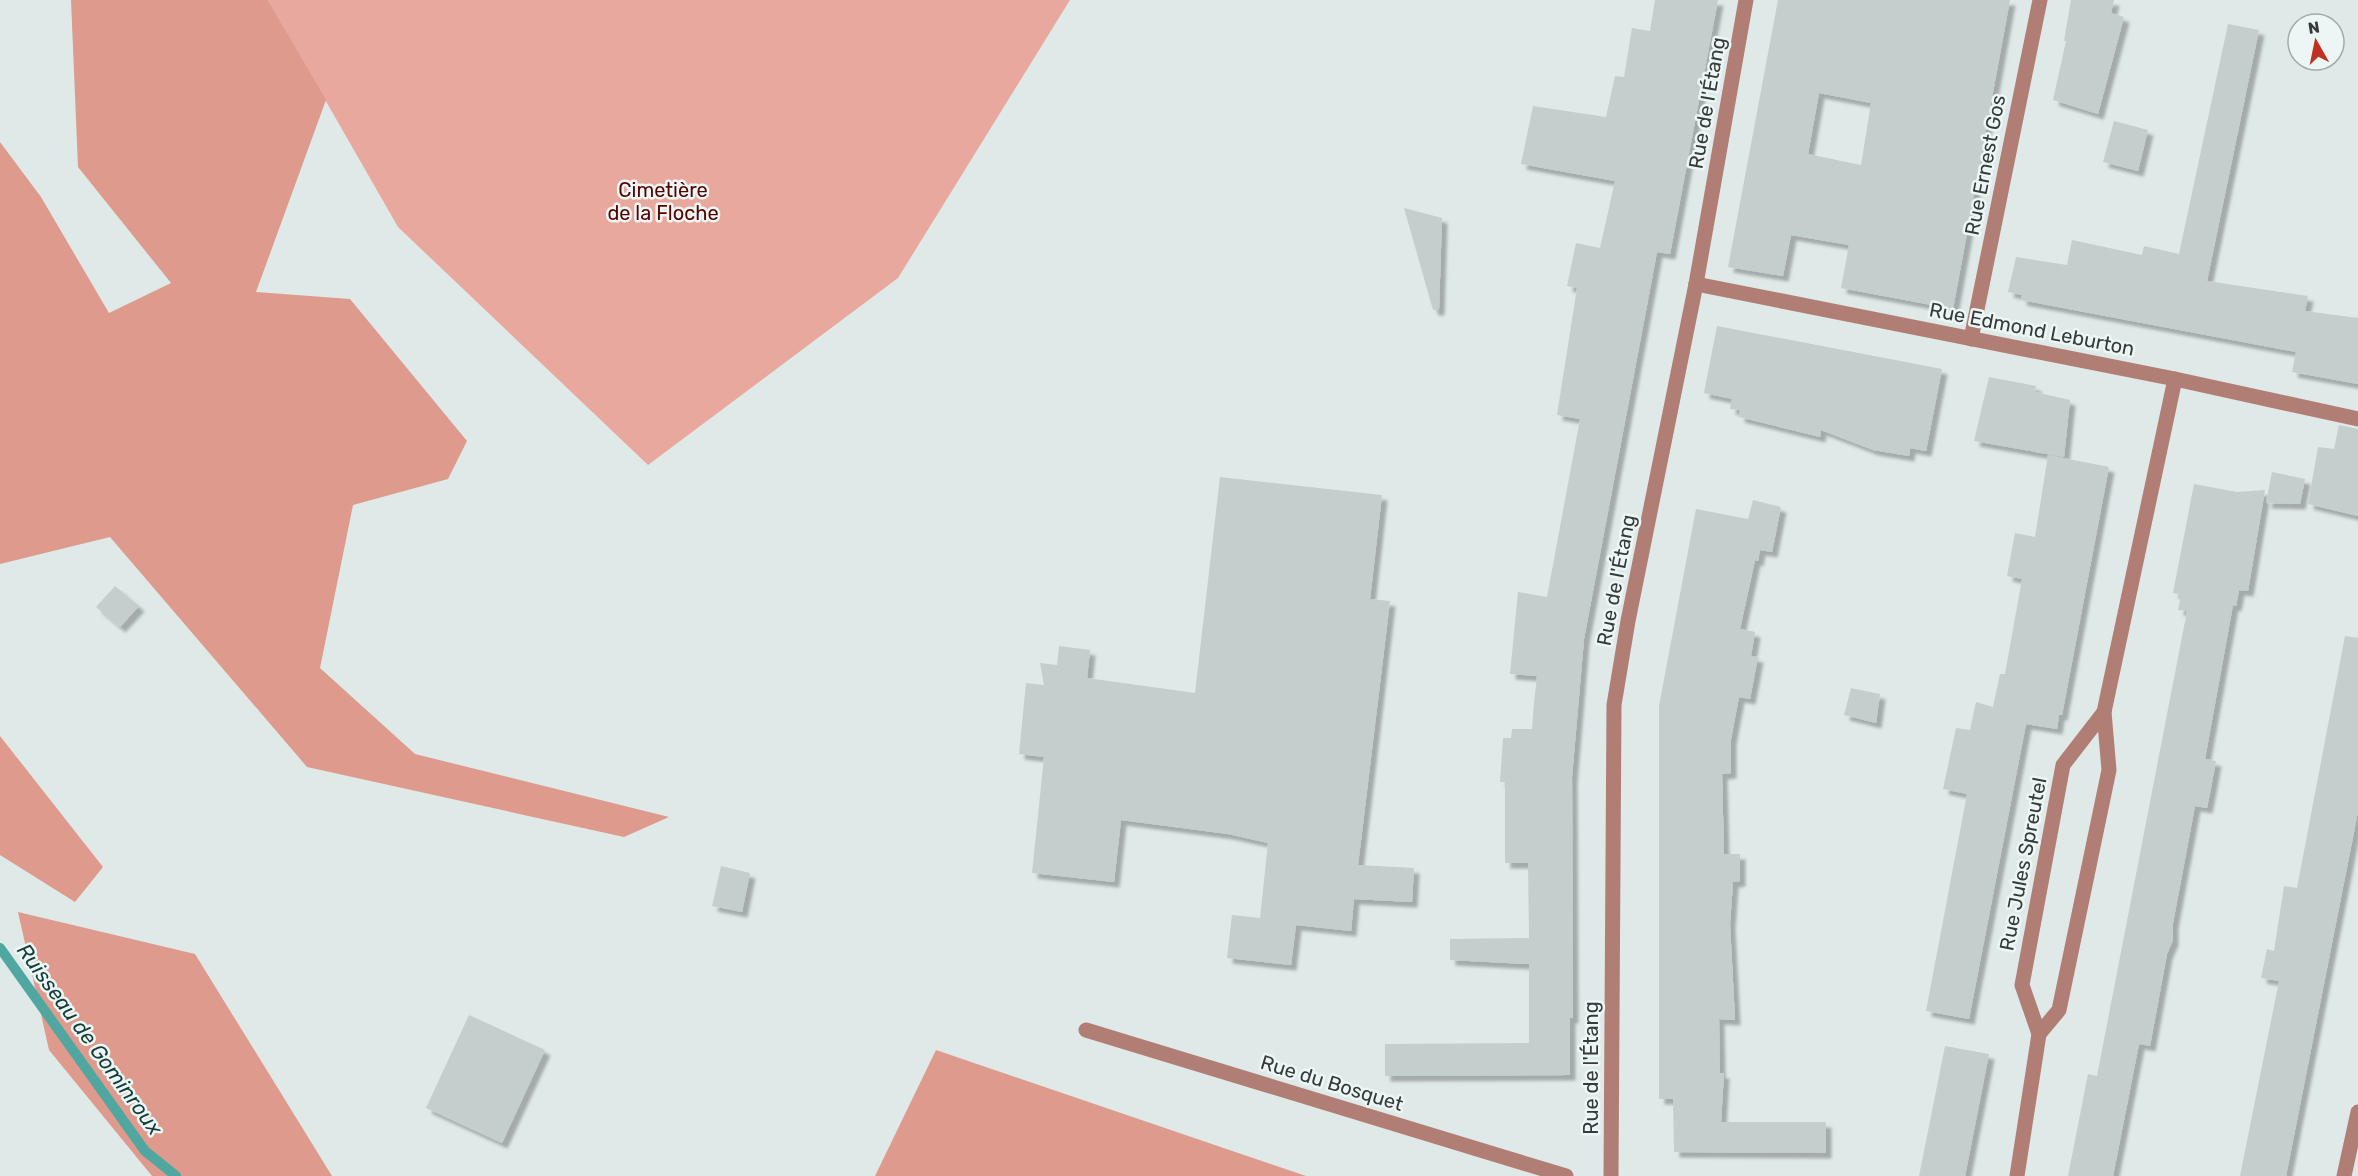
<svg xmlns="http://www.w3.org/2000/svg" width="2358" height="1176" viewBox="0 0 2358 1176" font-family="Rubik,sans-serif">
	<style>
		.green { fill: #e9a89d }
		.forest { fill: #de9a8d }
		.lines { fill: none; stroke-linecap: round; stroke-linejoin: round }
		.stream { stroke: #50a79f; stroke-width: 10 }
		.building { fill: #c4cecd; fill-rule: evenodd; filter: url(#shadow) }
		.minor { stroke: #b17e75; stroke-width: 15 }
		.labels { text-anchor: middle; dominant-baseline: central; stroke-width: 5; stroke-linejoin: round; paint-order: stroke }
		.street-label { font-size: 20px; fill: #363a3a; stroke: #ecf7f5 }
		.park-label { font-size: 20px; fill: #560300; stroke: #ecf7f5 }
		.water-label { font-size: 21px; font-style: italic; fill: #123c38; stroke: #ecf7f5 }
	</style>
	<defs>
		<filter id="shadow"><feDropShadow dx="5.5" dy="5.5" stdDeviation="1.5" flood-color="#0004"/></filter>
	</defs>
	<rect width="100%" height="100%" fill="#dfe9e8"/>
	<!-- green -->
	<path class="green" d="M268,0h802l-172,278 -250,187 -250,-238z"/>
	<!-- forest -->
	<g class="forest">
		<path d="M71,0h197l58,100 -70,192 94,7 117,142 -19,38 -95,26 -33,163 95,86 254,63 -45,20 -317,-70 -197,-230 -110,27v-422l41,55 68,116 62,-30 -93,-116z"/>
		<path d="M0,736l103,131 -28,35 -75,-47z"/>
		<path d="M18,912l177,42 137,222h-180l-103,-126z"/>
		<path d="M936,1050l370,126h-431z"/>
	</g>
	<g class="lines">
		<!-- stream -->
		<path class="stream" d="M0,948l145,203 31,25"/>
	</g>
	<!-- building -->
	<g class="building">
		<path d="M1655,0h63l-48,254 -13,-2 -73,387 -12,138 1,241h-3v57l-185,1v-32l144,-1v-79l-79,-4v-21l79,-1 -1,-75h-23v-81h-5l3,-44h8l1,-9h20l2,-26 3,-27 -27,-2 8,-82 29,5 33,-178 -23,-4 20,-127 -10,-2 9,-43 24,5 15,-67 -94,-17 12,-58 73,11 9,-41 9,1 8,-49 18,3z"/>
		<path d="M1778,0h232l-57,309 -112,-21 8,-43 -58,-10 -8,41 -55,-9zM1819,93l52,10 -10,62 -53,-11z"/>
		<path d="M2071,0h43l-3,13 13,4 -26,97 -45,-14 13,-59h-2z"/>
		<path d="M2228,24l31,6 -52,251 101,15 -3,15 53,7v66l-66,-12 4,-20 -275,-52 1,-5 -14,-3 8,-35 51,8 5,-25 70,15 2,-9 35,8z"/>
		<path d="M2114,121l34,9 -10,41 -35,-9z"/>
		<path d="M1404,208l38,10 -3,92h-6z"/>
		<path d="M1717,326l225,43 -16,82 -16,-3 -1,8 -36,-6 -52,-20 -1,7 -81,-20 1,-7 -10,-1 2,-10 -28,-6z"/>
		<path d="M1989,377l47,9 -1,6 35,8 -6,57 -90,-16z"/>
		<path d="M2339,425l19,4v87l-50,-12 10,-57 16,2z"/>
		<path d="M2048,455l61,12 -47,248h-3l-2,14 -31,-5 -57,295 -43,-8 41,-217 -24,-5 13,-61 14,2 6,-28 17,5 7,-33h5l17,-95 -15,-3 8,-43 20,4z"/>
		<path d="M2272,472l33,7 -5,25 -34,-1z"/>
		<path d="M1220,477l162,18 -12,104 20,2 -32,264 56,3 -2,34 -58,-3 -3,32 -55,-6 -5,40 -64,-7 5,-43 28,3 8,-75 -40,-9 -107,-14 -7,62 -82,-9 12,-116 -25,-3 7,-71 18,2 -4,-22 17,2 2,-19 31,4 -3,28 108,15z"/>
		<path d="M2194,484l43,8 28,-2 -17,101 -9,-1 -3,16 -3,-1 -28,154 11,2 -6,32 -3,15 -12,-2 -22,117v17l-6,14 -17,92 -11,-2 -26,132h-45l20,-102 9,2 90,-465 -9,-1 3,-15 -8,-2z"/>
		<path d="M1753,500l28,7 -9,45 -12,-2 -2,11 -3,-1 -15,69 15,3 -4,24 7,1 -8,42 -11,-2 -8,42v34l-9,1 2,80h16v27l-7,1 -3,42 5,96 -16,-1 1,54h4l-3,49h105v31l-152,-1 -1,-53h-14v-393l37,-197 52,10z"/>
		<path d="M115,586l24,20 -19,21 -24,-20z"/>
		<path d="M2345,636l13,2v173l-5,26 -67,339h-46l39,-195 -18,-3 6,-29 7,2 10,-65 13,2z"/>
		<path d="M1851,688l29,6 -4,29 -32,-8z"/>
		<path d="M721,866l29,7 -8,39 -30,-6z"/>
		<path d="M469,1015l76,35 -43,93 -76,-35z"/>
		<path d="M1945,1046l44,8 -24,122h-46z"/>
	</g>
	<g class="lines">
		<!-- minor -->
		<g class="minor">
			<path d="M1696,284l479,95 183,40"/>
			<path d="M1971,339l69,-339"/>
			<path d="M1086,1030l480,146"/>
			<path d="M2039,1034l20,-24 50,-240 -5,-58 71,-333"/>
			<path d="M1611,1176l3,-471 14,-84 68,-337 50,-284"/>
			<path d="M2017,1176l22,-142 -17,-49 41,-220 41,-53"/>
			<path d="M2344,1176l14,-64"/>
		</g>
	</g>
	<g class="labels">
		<!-- street labels -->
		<g class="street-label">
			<text transform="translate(1707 103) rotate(-80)">Rue de l'Étang</text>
			<text transform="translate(1985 165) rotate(-79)">Rue Ernest Gos</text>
			<text transform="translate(2032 329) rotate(11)">Rue Edmond Leburton</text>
			<text transform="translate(1616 580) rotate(-79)">Rue de l'Étang</text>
			<text transform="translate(2023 864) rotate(-79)">Rue Jules Spreutel</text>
			<text transform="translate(1591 1068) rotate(-90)">Rue de l'Étang</text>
			<text transform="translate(1332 1083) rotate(17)">Rue du Bosquet</text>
		</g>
		<!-- park labels -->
		<g class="park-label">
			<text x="663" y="190">Cimetière<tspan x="663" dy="23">de la Floche</tspan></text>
		</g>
		<!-- water labels -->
		<g class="water-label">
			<text transform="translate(90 1039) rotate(54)">Ruisseau de Gominroux</text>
		</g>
	</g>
	<!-- north arrow -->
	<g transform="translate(2316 42) rotate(351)"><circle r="28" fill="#ecf7f5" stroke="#a3abaa" stroke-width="1.5"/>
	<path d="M0-4.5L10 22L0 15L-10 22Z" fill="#bf3222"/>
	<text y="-9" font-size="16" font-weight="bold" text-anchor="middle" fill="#363a3a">N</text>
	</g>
</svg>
